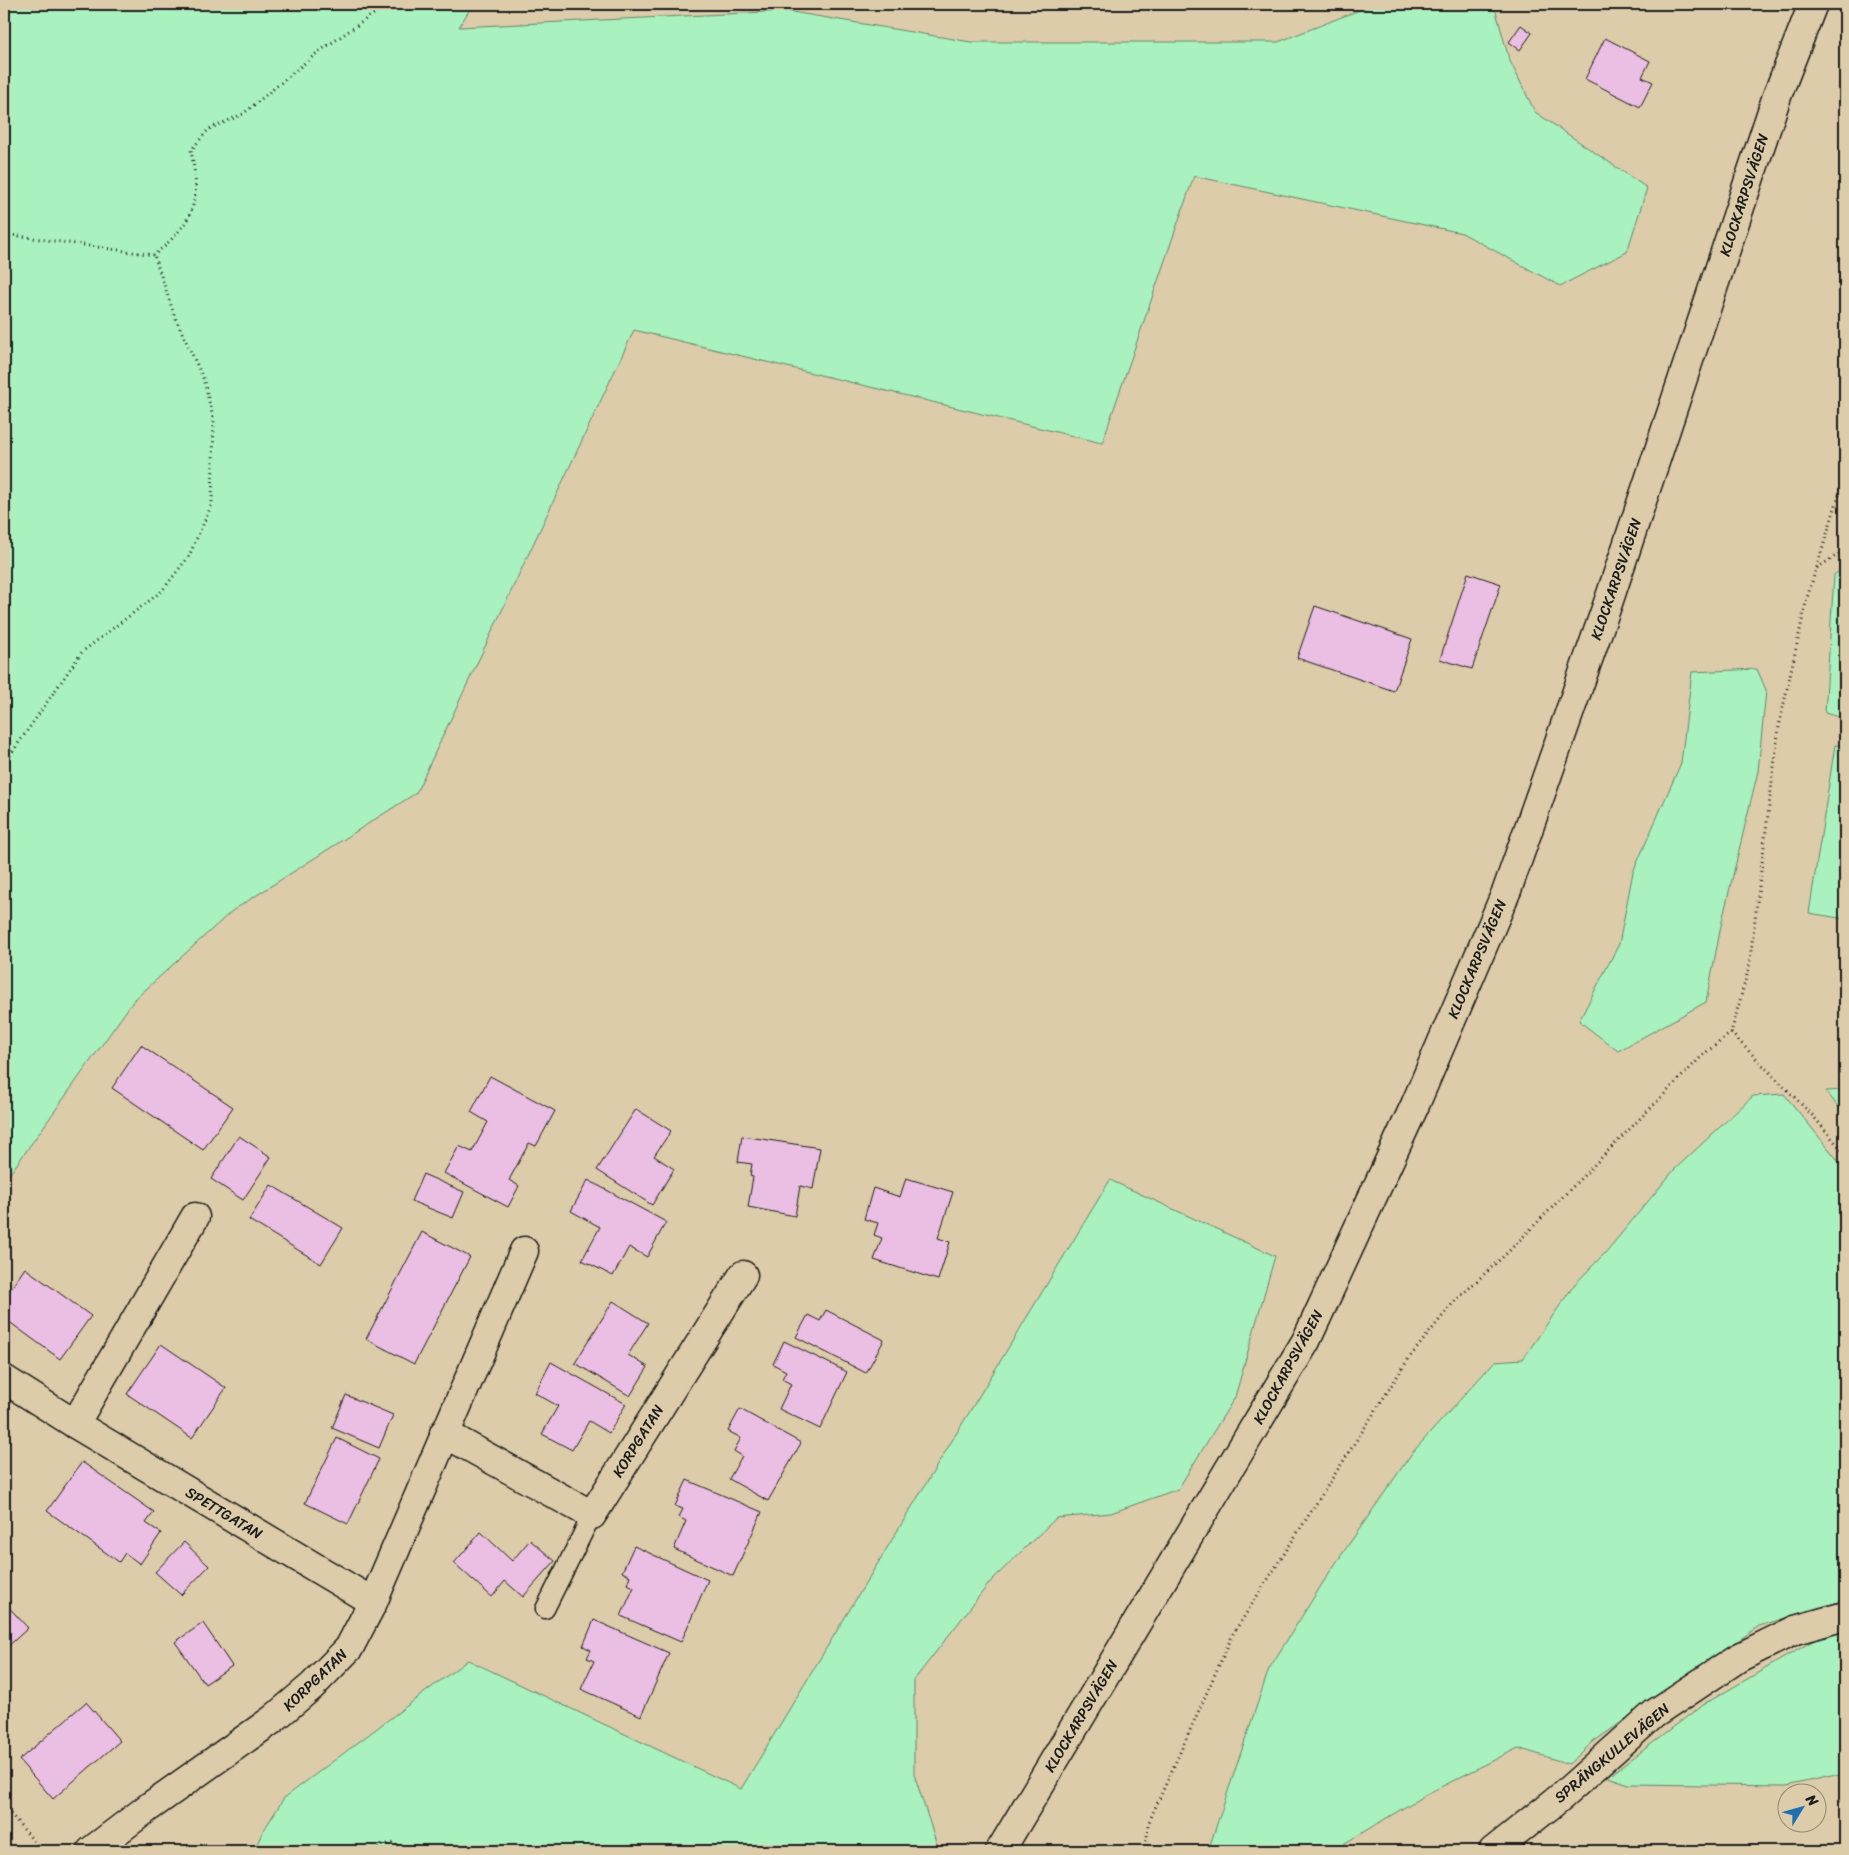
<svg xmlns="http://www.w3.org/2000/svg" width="1849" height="1855" viewBox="0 0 1849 1855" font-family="Sriracha,sans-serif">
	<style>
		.green { fill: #a9f1be; stroke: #62866d }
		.building { fill: #ebbee3; stroke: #1c1c1c }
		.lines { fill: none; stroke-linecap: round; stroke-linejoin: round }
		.service-casing { stroke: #1c1c1c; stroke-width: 21 }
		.minor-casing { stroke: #1c1c1c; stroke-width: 31 }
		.tertiary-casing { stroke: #1c1c1c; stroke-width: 31 }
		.path { stroke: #1c1c1c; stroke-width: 3; stroke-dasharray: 1 4; stroke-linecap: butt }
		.service { stroke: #ddcca9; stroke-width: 18 }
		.minor { stroke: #ddcca9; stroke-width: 28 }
		.tertiary { stroke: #ddcca9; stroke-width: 28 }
		.labels { text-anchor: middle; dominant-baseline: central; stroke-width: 4; stroke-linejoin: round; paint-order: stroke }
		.street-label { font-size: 15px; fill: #1c1c1c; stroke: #ddcca9 }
	</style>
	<rect width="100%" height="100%" fill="#ddcca9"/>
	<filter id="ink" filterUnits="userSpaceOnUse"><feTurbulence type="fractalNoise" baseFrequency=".02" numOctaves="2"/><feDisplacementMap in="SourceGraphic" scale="10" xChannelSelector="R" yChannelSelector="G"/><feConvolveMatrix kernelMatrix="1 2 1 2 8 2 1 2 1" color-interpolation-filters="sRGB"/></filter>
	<g filter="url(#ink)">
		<!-- green -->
		<g class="green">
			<path d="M4,4h469l-14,23 327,-16 185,31h307l97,-38h119l15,55 26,53 112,76 -20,64 -67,34 -98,-53 -268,-57 -92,267 -468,-113 -218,463 -184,118 -98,89 -130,182z"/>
			<path d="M1845,567v152l-20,-6 9,-138z"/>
			<path d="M1757,669l9,21 -8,81 -36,150 -16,81 -88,49 -39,-30 40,-77 14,-72 48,-109 11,-91z"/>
			<path d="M1835,745l10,1v173l-36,-6z"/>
			<path d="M1845,1090v26l-19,-25z"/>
			<path d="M1784,1094l61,75v431l-86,26 -166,116 -24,22 -51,-16 -93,47 -80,48 -4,8h-133l61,-182 60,-96 83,-120 83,-92 28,-2 51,-74 32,-33 68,-82 79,-74z"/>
			<path d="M1110,1180l165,76 -40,141 -57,92 -67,24 -55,5 -65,63 -77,99v94l25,77h-685l8,-18 22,-35 184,-138 273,129z"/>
			<path d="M1845,1632v141l-59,13 -157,-2 -21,-7 93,-71 117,-68z"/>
		</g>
		<!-- building -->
		<g class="building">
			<path d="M1521,25l11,8 -12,17 -11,-8z"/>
			<path d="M1605,38l45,23 -8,16 11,5 -13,25 -55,-28z"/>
			<path d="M1468,573l33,11 -29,85 -32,-10z"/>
			<path d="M1315,606l97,33 -18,52 -97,-33z"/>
			<path d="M141,1045l92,62 -30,43 -91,-62z"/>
			<path d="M490,1076l65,35 -19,35 -7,-3 -20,37 10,6 -11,21 -64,-34 15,-27 13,6 16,-30 -17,-10z"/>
			<path d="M636,1109l35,22 -17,25 20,13 -22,36 -55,-35z"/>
			<path d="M239,1136l32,21 -28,43 -32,-21z"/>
			<path d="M742,1136l78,12 -7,41 -13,-3 -5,30 -47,-9 5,-30 -3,-1 2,-12 -14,-2z"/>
			<path d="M423,1174l41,18 -11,26 -42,-17z"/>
			<path d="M906,1178l47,14 -15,46 12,4 -12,38 -64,-20 8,-22 -8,-3 4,-12 -14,-4 9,-31 27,9z"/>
			<path d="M588,1180l78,42 -19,35 -18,-10 -16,29 -31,-16 18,-33 -29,-16z"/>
			<path d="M271,1185l72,43 -22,36 -72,-44z"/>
			<path d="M422,1232l48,25 -56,107 -48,-25z"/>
			<path d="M25,1268l66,48 -31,43 -56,-41v-20z"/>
			<path d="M613,1301l35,22 -20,32 20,12 -18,29 -55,-33z"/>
			<path d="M826,1310l58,30 -18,33 -70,-36 12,-22 12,6z"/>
			<path d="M784,1341l63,31 -27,57 -41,-20 12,-25 -9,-5 4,-8 -13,-7z"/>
			<path d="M161,1344l65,44 -34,50 -65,-44z"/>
			<path d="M551,1362l75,42 -17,29 -20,-12 -17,29 -30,-16 16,-28 -23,-13z"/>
			<path d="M346,1395l47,20 -14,33 -47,-20z"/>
			<path d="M740,1409l61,34 -33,58 -39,-22 13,-23 -8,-5 7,-13 -13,-7z"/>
			<path d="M337,1438l42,21 -31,65 -43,-21z"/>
			<path d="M82,1462l72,50 -8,11 15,10 -21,31 -15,-11 -6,9 -72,-51z"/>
			<path d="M687,1480l75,32 -29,64 -59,-27 12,-28 -7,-4 4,-8 -8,-3z"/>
			<path d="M481,1532l31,29 18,-21 25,21 -32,36 -18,-16 -13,16 -38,-34z"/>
			<path d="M184,1542l25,24 -28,29 -26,-23z"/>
			<path d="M634,1546l74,34 -27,62 -60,-26 13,-29 -7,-3 3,-8 -8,-4z"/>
			<path d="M4,1602l24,26 -24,22z"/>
			<path d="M594,1620l75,33 -28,63 -60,-27 13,-28 -7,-3 4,-8 -8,-4z"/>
			<path d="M203,1623l29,43 -27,18 -30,-42z"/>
			<path d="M86,1702l34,39 -67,58 -34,-39z"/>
		</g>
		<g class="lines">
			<!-- service casing -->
			<g class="service-casing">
				<path id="service" d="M545,1609l47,-94"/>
			</g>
			<!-- minor casing -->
			<g class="minor-casing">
				<g id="minor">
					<path d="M4,1379l71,45 298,178"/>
					<path d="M75,1424l120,-207"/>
					<path d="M444,1433l148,82 151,-240"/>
					<path d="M91,1851l58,-44 123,-87 40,-34 37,-38 24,-46 151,-351"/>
					<path d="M1493,1851l69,-55 92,-82 84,-56 57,-28 50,-14"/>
				</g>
			</g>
			<!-- tertiary casing -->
			<g class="tertiary-casing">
				<path id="tertiary" d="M1000,1851l306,-510 109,-236 92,-215 102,-290 168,-504 36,-92"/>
			</g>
			<!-- path -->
			<g class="path">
				<path d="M4,234l150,21c19,-16 39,-34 41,-61 2,-14 -2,-30 -4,-44l18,-21 34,-15 74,-61 71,-49"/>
				<path d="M1817,568l28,-18"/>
				<path d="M4,764l78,-112 80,-61 27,-35 23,-52 2,-83 -11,-43 -28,-61 -21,-62"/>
				<path d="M1731,1033l83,84 31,37"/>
				<path d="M4,1806l38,45"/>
				<path d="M363,1851l28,-8 29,8"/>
				<path d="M1146,1851l2,-27 85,-190 176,-276 44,-55 54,-50 197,-199 27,-21 18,-66 30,-241 28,-128 38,-122"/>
			</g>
			<!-- service -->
			<use href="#service" class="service"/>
			<!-- minor -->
			<use href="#minor" class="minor"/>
			<!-- tertiary -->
			<use href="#tertiary" class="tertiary"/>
		</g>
	</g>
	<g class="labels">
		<!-- street labels -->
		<g class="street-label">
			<text transform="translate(1744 195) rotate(-72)">KLOCKARPSVÄGEN</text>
			<text transform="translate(1616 579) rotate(-71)">KLOCKARPSVÄGEN</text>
			<text transform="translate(1477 959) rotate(-67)">KLOCKARPSVÄGEN</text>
			<text transform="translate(1288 1367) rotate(-61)">KLOCKARPSVÄGEN</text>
			<text transform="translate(638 1441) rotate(-58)">KORPGATAN</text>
			<text transform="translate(224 1513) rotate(31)">SPETTGATAN</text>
			<text transform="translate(315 1680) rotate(-44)">KORPGATAN</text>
			<text transform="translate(1081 1716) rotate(-59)">KLOCKARPSVÄGEN</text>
			<text transform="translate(1612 1753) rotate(-40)">SPRÄNGKULLEVÄGEN</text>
		</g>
	</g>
	<!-- margin -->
	<rect width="1849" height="1855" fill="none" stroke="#ddcca9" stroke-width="20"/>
	<rect x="10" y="10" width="1829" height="1835" fill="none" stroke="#1c1c1c" stroke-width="2" filter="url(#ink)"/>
	<!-- north arrow -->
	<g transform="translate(1802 1808) rotate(53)"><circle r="24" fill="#ddcca9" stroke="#908671"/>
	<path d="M0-4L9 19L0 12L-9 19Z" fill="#1f6fb2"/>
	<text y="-8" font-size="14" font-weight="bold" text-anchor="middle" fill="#1c1c1c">N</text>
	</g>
</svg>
